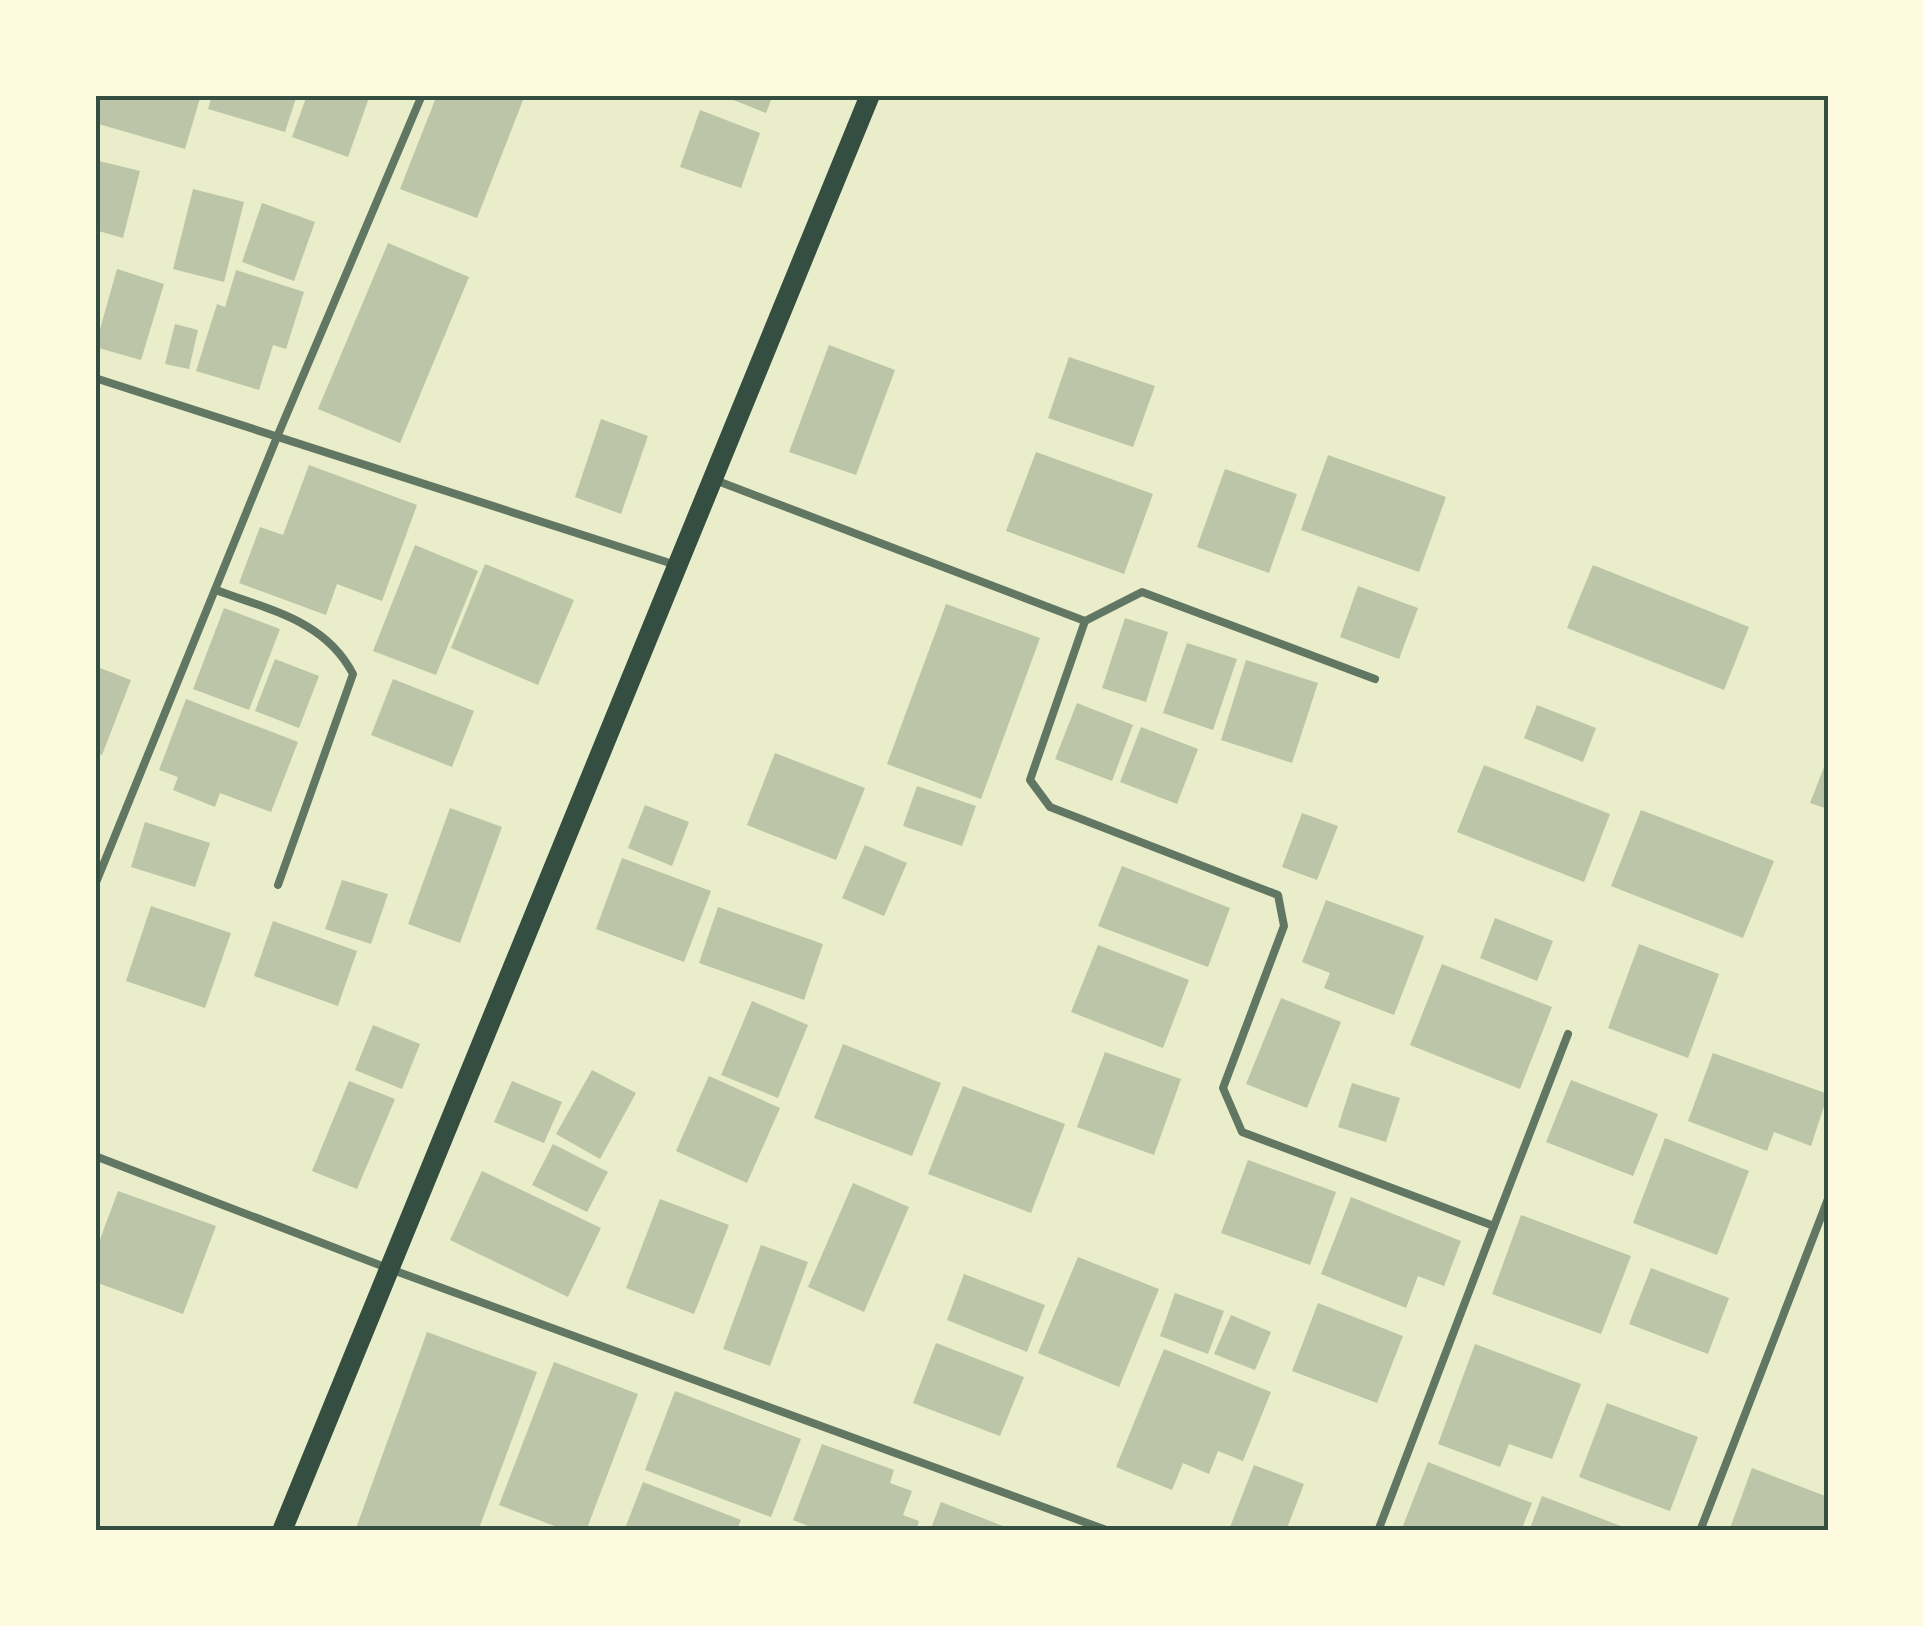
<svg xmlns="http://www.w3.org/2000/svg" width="1923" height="1626" viewBox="0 0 1923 1626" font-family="Figtree,sans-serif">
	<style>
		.building { fill: #bcc5a7 }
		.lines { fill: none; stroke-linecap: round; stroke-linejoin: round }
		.service { stroke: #617663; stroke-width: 8 }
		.secondary { stroke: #344e41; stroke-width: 20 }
		.neatline { fill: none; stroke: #344e41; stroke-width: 4 }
	</style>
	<rect width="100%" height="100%" fill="#e9edc9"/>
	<!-- building -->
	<g class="building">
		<path d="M95,95h106l-16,54 -90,-26z"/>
		<path d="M212,95h85l-12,37 -77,-23z"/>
		<path d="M307,95h63l-22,62 -56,-20z"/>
		<path d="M437,95h88l-48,123 -77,-29z"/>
		<path d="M721,95h52l-7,18z"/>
		<path d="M700,110l60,23 -19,55 -61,-21z"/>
		<path d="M95,160l45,11 -17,67 -28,-8z"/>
		<path d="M193,189l51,13 -20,80 -51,-13z"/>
		<path d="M262,203l53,19 -21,59 -52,-19z"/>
		<path d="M388,243l81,34 -69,166 -82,-34z"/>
		<path d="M117,269l47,15 -23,76 -46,-13z"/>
		<path d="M236,270l68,22 -18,57 -13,-4 -14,45 -63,-19 21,-67 8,3z"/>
		<path d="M175,324l23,6 -9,39 -24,-5z"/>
		<path d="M829,345l66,25 -39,105 -67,-23z"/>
		<path d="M1069,357l86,29 -22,61 -85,-29z"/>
		<path d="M601,419l47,17 -27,78 -46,-17z"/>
		<path d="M1036,452l117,42 -29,80 -118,-43z"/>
		<path d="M1328,455l118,42 -27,75 -118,-42z"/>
		<path d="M309,465l108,40 -35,96 -45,-17 -11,31 -87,-32 21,-56 23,8z"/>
		<path d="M1225,469l72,25 -28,79 -72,-26z"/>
		<path d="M415,545l63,26 -42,104 -63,-24z"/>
		<path d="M485,564l89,36 -36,85 -87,-37z"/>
		<path d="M1593,565l156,62 -25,63 -157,-62z"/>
		<path d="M1358,586l60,22 -19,51 -59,-22z"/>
		<path d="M946,604l94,34 -59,161 -94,-35z"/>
		<path d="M224,608l56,21 -31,81 -56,-21z"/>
		<path d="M1125,618l43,14 -22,70 -44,-14z"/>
		<path d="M1187,643l50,16 -24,71 -50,-17z"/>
		<path d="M275,659l44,17 -20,52 -44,-17z"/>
		<path d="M1246,660l72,23 -26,80 -71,-23z"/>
		<path d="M95,666l36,14 -29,75 -7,-2z"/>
		<path d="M393,679l81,32 -22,56 -81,-32z"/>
		<path d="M186,699l112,43 -27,70 -51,-19 -5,14 -42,-17 5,-13 -19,-7z"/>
		<path d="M1077,703l56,22 -21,56 -57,-22z"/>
		<path d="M1537,705l59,23 -13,34 -59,-24z"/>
		<path d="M1141,727l57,22 -21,55 -57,-22z"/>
		<path d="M775,753l90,35 -29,72 -89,-35z"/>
		<path d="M1828,757v52l-18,-6z"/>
		<path d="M1484,765l126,49 -26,68 -127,-50z"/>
		<path d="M917,786l59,20 -14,40 -59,-20z"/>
		<path d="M645,805l44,17 -17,44 -44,-18z"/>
		<path d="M450,808l52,19 -42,116 -52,-19z"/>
		<path d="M1641,810l133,51 -31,77 -132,-52z"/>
		<path d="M1302,813l36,13 -21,54 -35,-13z"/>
		<path d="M145,822l65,21 -15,44 -64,-20z"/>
		<path d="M865,845l42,18 -23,53 -42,-18z"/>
		<path d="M622,858l89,33 -27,71 -88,-33z"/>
		<path d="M1122,866l108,42 -22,59 -110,-41z"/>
		<path d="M342,880l46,14 -17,50 -46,-15z"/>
		<path d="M1326,900l98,36 -30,79 -70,-27 6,-15 -28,-11z"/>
		<path d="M151,906l80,27 -26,75 -79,-27z"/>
		<path d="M718,907l105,37 -19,56 -105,-37z"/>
		<path d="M1495,918l58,23 -16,40 -57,-23z"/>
		<path d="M273,921l84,30 -19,55 -84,-30z"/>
		<path d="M1639,944l80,30 -31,84 -80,-30z"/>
		<path d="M1098,945l91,35 -26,68 -92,-36z"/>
		<path d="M1442,964l110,43 -32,82 -110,-44z"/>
		<path d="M1281,998l60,24 -34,86 -61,-24z"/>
		<path d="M752,1001l56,24 -30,73 -57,-23z"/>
		<path d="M373,1025l47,19 -18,45 -47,-19z"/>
		<path d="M843,1044l98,39 -29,73 -98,-38z"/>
		<path d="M1105,1052l76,27 -27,76 -77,-28z"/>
		<path d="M1713,1053l115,41 -17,52 -37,-14 -7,19 -79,-30z"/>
		<path d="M592,1070l44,23 -36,66 -44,-25z"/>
		<path d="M709,1076l71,32 -33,75 -71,-32z"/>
		<path d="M1571,1080l87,34 -25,62 -87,-34z"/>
		<path d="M349,1081l46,18 -38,90 -45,-18z"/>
		<path d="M512,1081l50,21 -18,41 -50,-21z"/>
		<path d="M1352,1083l48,15 -14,44 -48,-15z"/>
		<path d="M963,1086l102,38 -34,89 -103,-39z"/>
		<path d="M1665,1138l84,33 -32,84 -84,-32z"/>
		<path d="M553,1144l55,28 -21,40 -55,-27z"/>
		<path d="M1248,1160l88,32 -26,73 -89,-32z"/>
		<path d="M482,1171l119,57 -33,69 -118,-57z"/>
		<path d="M853,1183l56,24 -45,105 -56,-25z"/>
		<path d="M118,1191l98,35 -33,88 -88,-32v-29z"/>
		<path d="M1351,1197l110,44 -17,45 -26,-10 -12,32 -85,-34z"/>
		<path d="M660,1199l69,26 -35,89 -68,-26z"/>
		<path d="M1521,1215l110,41 -30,78 -109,-40z"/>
		<path d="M761,1245l47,17 -38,104 -47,-17z"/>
		<path d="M1078,1257l81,32 -40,98 -81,-34z"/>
		<path d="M1651,1268l78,30 -21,56 -79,-30z"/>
		<path d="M964,1274l81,31 -18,47 -80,-32z"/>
		<path d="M1175,1293l49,18 -16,43 -48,-18z"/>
		<path d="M1318,1303l85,33 -26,67 -85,-32z"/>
		<path d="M1231,1315l40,17 -16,38 -41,-16z"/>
		<path d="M427,1332l110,40 -59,159h-123z"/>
		<path d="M936,1343l88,34 -24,59 -87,-33z"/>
		<path d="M1475,1344l106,40 -29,75 -43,-15 -9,23 -62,-23z"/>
		<path d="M1164,1349l107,43 -28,69 -25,-10 -9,23 -26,-11 -11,27 -56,-23z"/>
		<path d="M554,1362l84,32 -52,137h-18l-69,-26z"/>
		<path d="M675,1391l126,48 -30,78 -126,-47z"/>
		<path d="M1607,1403l91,34 -28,74 -91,-34z"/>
		<path d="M822,1444l72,26 -4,13 22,8 -9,24 16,6 -3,10h-95l-28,-11z"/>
		<path d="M1428,1462l104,41 -11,28h-120z"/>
		<path d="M1254,1465l50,19 -18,47h-44l-12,-4z"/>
		<path d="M1752,1468l76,29v34h-99z"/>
		<path d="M643,1482l98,38 -5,11h-112z"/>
		<path d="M1542,1496l92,35h-105z"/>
		<path d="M941,1502l75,29h-86z"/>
	</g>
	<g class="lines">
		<!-- service -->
		<g class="service">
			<path d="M95,378l581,187"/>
			<path d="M715,480l370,141 -55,159 20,27 228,88 6,31 -61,162 19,44 252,94 -116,305"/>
			<path d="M216,590c53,20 109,30 137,84l-75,211"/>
			<path d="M1085,621l57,-29 233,87"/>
			<path d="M95,885l182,-448 145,-342"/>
			<path d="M95,1156l295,113 719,262"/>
			<path d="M1494,1226l74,-192"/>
			<path d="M1700,1531l128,-332"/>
		</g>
		<!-- secondary -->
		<path class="secondary" d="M282,1531l588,-1436"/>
	</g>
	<!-- border -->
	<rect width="1923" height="1626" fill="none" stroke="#fefae0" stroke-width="195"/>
	<rect x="98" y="98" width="1728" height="1430" class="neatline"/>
</svg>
